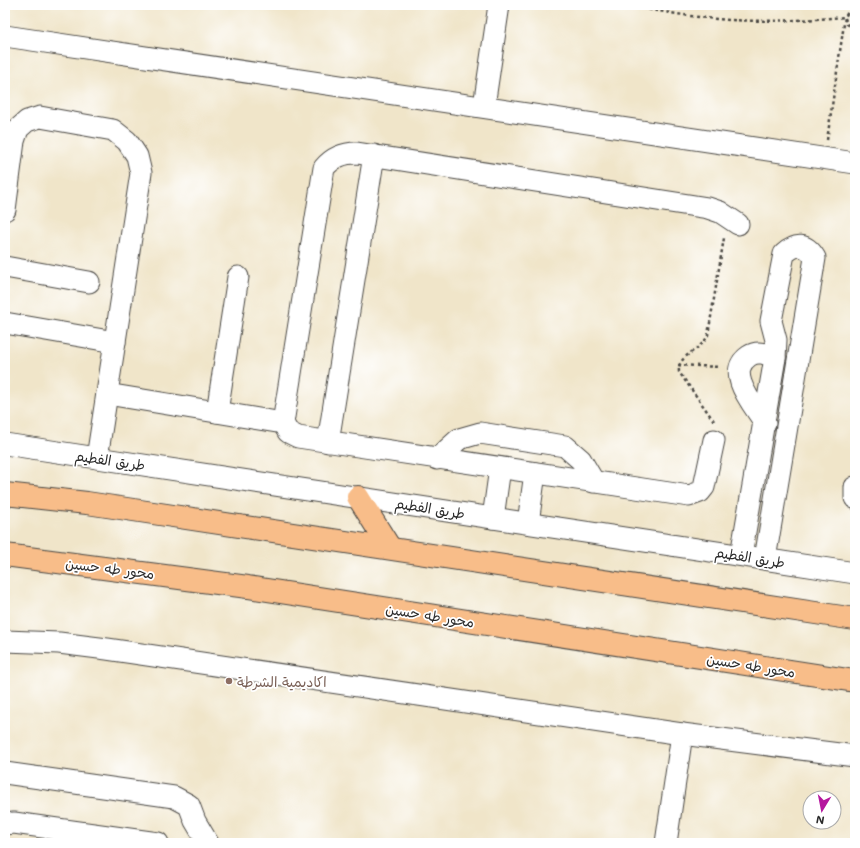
<svg xmlns="http://www.w3.org/2000/svg" width="860" height="848" viewBox="0 0 860 848" font-family="Mali,'Playpen Sans Arabic',sans-serif">
	<style>
		.lines { fill: none; stroke-linecap: round; stroke-linejoin: round }
		.minor-casing { stroke: #494743; stroke-width: 23 }
		.major-casing { stroke: #494743; stroke-width: 24 }
		.path { stroke: #494743; stroke-width: 2.5; stroke-dasharray: 3 3; stroke-linecap: butt }
		.minor { stroke: #fff; stroke-width: 21 }
		.major { stroke: #f8bd89; stroke-width: 22 }
		.education-dot { fill: #8d6e63; stroke: #fff; stroke-width: 1.5 }
		.labels { text-anchor: middle; dominant-baseline: central; stroke-width: 3.5; stroke-linejoin: round; paint-order: stroke }
		.street-label { font-size: 14px; fill: #2b2b2b; stroke: #fff }
		.education-label { font-size: 14px; fill: #785e54; stroke: #fff; text-anchor: start }
	</style>
	<rect width="100%" height="100%" fill="#fff"/>
	<filter id="ink" filterUnits="userSpaceOnUse"><feTurbulence type="fractalNoise" baseFrequency=".025" numOctaves="2"/><feDisplacementMap in="SourceGraphic" scale="8" xChannelSelector="R" yChannelSelector="G"/><feConvolveMatrix kernelMatrix="1 2 1 2 8 2 1 2 1" color-interpolation-filters="sRGB"/></filter>
	<filter id="wash" filterUnits="userSpaceOnUse"><feTurbulence type="fractalNoise" baseFrequency=".012" numOctaves="4" result="noise"/><feDisplacementMap in="SourceGraphic" scale="16" xChannelSelector="R" yChannelSelector="G"/><feGaussianBlur stdDeviation="0.9" result="paint"/><feColorMatrix in="noise" values="0 0 0 0 0 0 0 0 0 0 0 0 0 0 0 0 0 1.4 0 .05"/><feComposite in="paint" operator="in"/></filter>
	<g filter="url(#wash)">
		<rect width="100%" height="100%" fill="#f0e5c9"/>
	</g>
	<g filter="url(#ink)">
		<g class="lines">
			<!-- minor casing -->
			<g class="minor-casing">
				<g id="minor">
					<path d="M5,36l850,127"/>
					<path d="M484,106l15,-101"/>
					<path d="M5,210l9,-69 4,-12 9,-8 13,-4 73,13 14,11 10,15 4,17 -44,285"/>
					<path d="M5,267l84,15"/>
					<path d="M5,323l110,19"/>
					<path d="M107,394l176,29"/>
					<path d="M217,412l21,-135"/>
					<path d="M765,423c-11,-18 -41,-50 -16,-67 9,-6 18,-2 26,2"/>
					<path d="M714,440l-10,47 -4,5 -11,4 -391,-59 -10,-5 -5,-9 41,-255c9,-11 19,-15 33,-15l351,55 12,4 18,12"/>
					<path d="M328,442l46,-287"/>
					<path d="M5,444l850,129"/>
					<path d="M437,459l22,-20 21,-6 85,13 16,14 13,22"/>
					<path d="M855,487v11"/>
					<path d="M493,518l7,-50"/>
					<path d="M528,523l7,-50"/>
					<path d="M741,555l34,-197 1,-18 -5,-19 13,-67c12,-11 22,-11 31,4l-50,301"/>
					<path d="M5,641l54,2 48,6 575,85 173,22"/>
					<path d="M5,773l169,24 15,8 6,16 13,22"/>
					<path d="M5,824l9,-1 144,20"/>
					<path d="M666,843l16,-109"/>
				</g>
			</g>
			<!-- major casing -->
			<g class="major-casing">
				<g id="major">
					<path d="M5,494l82,9 768,116"/>
					<path d="M358,497l32,51"/>
					<path d="M5,555l243,32 607,94"/>
				</g>
			</g>
			<!-- path -->
			<g class="path">
				<path d="M619,5c37,5 74,13 112,15 38,2 76,0 114,-3"/>
				<path d="M845,18l2,6 8,5"/>
				<path d="M827,140l18,-123 3,-5 7,-4"/>
				<path d="M678,365l42,2"/>
				<path d="M714,421l-35,-49c-2,-18 22,-20 29,-37l16,-97"/>
			</g>
			<!-- minor -->
			<use href="#minor" class="minor"/>
			<!-- major -->
			<use href="#major" class="major"/>
		</g>
	</g>
	<!-- markers -->
	<circle class="education-dot" cx="229" cy="681" r="4"/>
	<g class="labels">
		<!-- street labels -->
		<g class="street-label">
			<text transform="translate(110 460) rotate(8)">طريق الفطيم</text>
			<text transform="translate(430 508) rotate(9)">طريق الفطيم</text>
			<text transform="translate(750 557) rotate(9)">طريق الفطيم</text>
			<text transform="translate(110 568) rotate(7)">محور طه حسين</text>
			<text transform="translate(430 615) rotate(9)">محور طه حسين</text>
			<text transform="translate(751 665) rotate(9)">محور طه حسين</text>
		</g>
		<!-- education labels -->
		<g class="education-label">
			<text x="237" y="681">اكاديمية الشرطة</text>
		</g>
	</g>
	<!-- margin -->
	<rect width="860" height="848" fill="none" stroke="#fff" stroke-width="20"/>
	<!-- north arrow -->
	<g transform="translate(822 810) rotate(190)"><circle r="19" fill="#ffffff" stroke="#aaaaaa"/>
	<path d="M0-3L7 15L0 10L-7 15Z" fill="#b5179e"/>
	<text y="-6" font-size="11" font-weight="bold" text-anchor="middle" fill="#2b2b2b">N</text>
	</g>
</svg>
